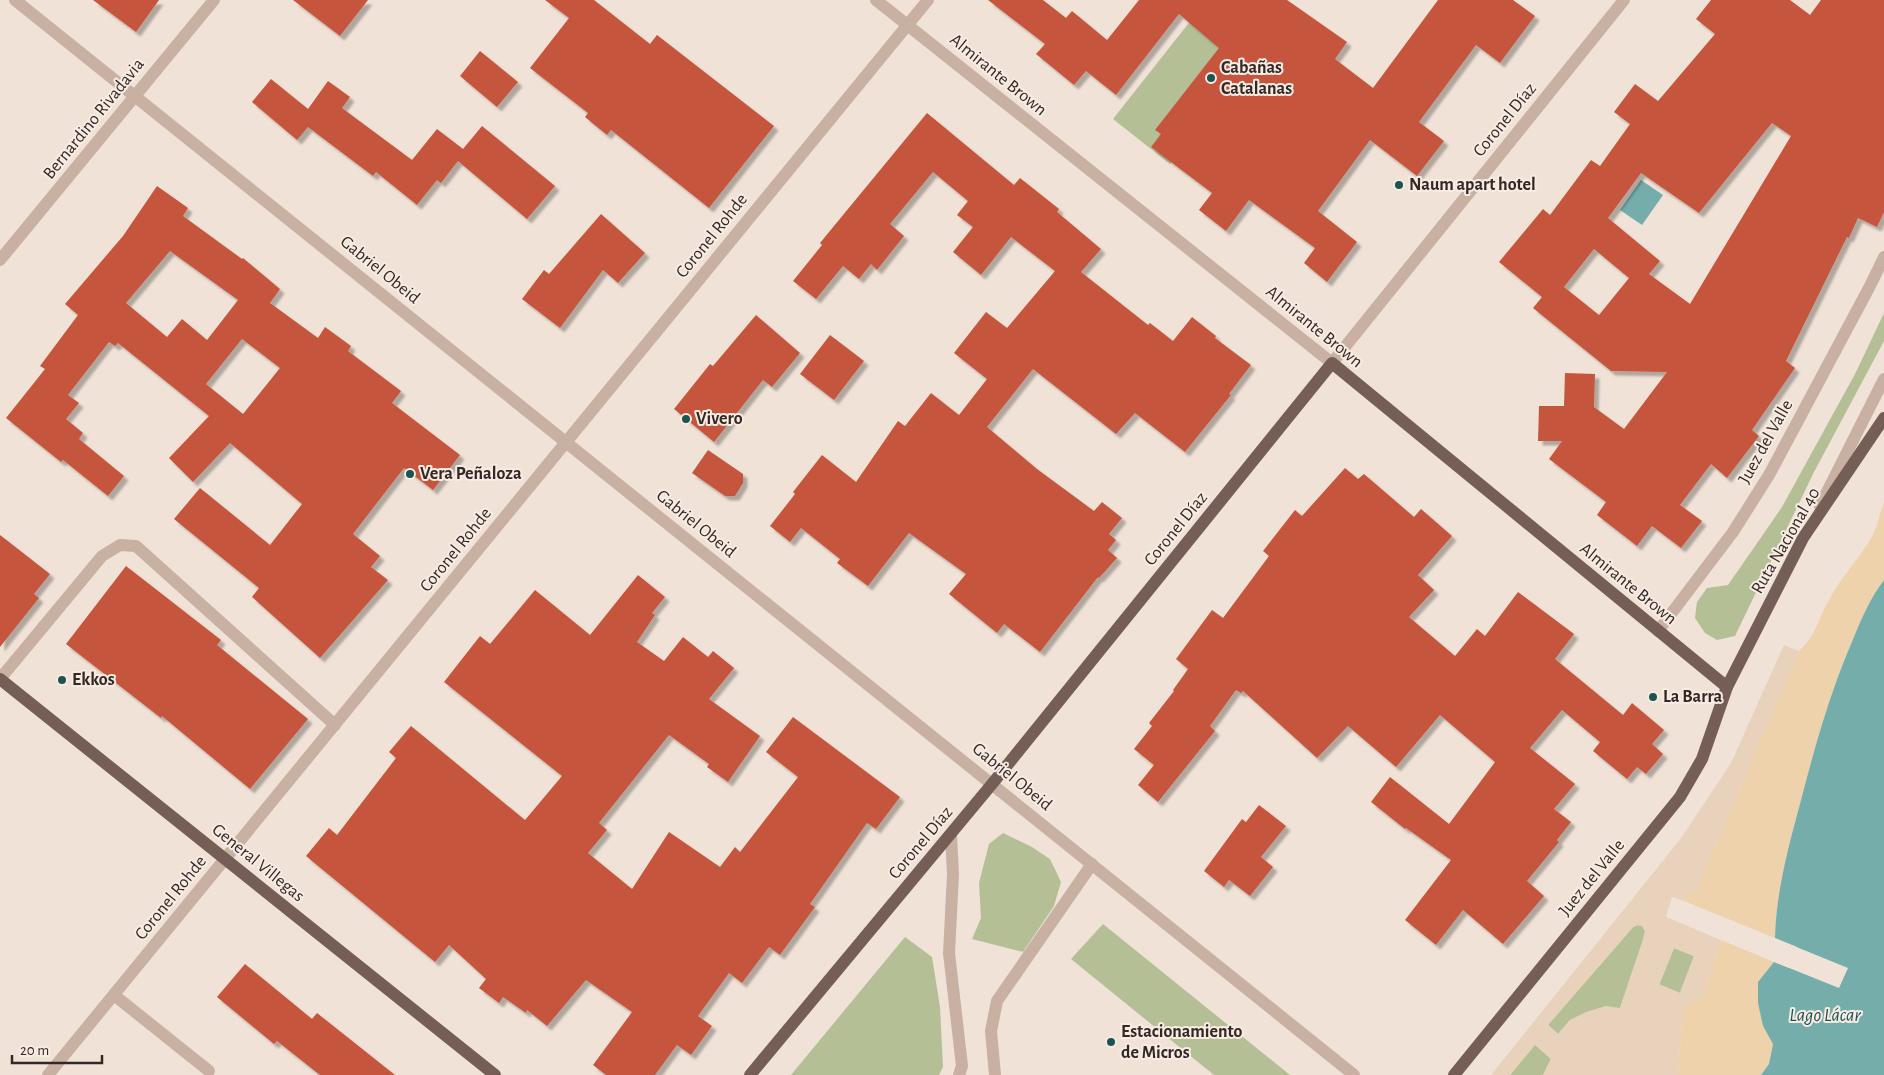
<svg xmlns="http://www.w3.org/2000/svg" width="1884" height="1075" viewBox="0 0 1884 1075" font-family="'Alegreya Sans',sans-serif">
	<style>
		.green { fill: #b4bf96 }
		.sand { fill: #edd2ab }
		.plaza { fill: #e9d2bc; fill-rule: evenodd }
		.water { fill: #75adab }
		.pier { fill: #f0e2d6 }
		.building { fill: #c6553e; fill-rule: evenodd; filter: url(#shadow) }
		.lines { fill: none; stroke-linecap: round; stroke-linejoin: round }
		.minor { stroke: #c8b1a2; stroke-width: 12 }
		.major { stroke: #755e55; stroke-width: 12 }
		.poi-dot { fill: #1b5453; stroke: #f8ece2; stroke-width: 2 }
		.labels { text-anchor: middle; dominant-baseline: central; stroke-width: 4; stroke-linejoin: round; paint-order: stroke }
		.poi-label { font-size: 18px; font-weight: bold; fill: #332825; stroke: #f8ece2; text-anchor: start }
		.street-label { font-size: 18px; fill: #332825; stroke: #f8ece2 }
		.water-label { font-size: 19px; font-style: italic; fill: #1b5453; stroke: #f8ece2 }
	</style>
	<defs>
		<filter id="shadow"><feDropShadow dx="4.5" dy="4.5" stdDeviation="1" flood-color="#0004"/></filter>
	</defs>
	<rect width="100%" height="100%" fill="#f0e2d6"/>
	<!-- green -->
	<g class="green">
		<path d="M1207,0l86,7 -123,157 -57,-45z"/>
		<path d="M1884,313v28l-70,131 -79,164 -18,4 -12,-7 -10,-15 2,-16 10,-14 21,-3 54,-78 73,-133z"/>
		<path d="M1003,833l29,14 18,12 11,23 -7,24 -31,46 -51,-13 9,-21 -2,-35 10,-39z"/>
		<path d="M1103,924l187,151h-76l-143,-116z"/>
		<path d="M1638,925l4,1 3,5 -2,9 -23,68 -50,12 -12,14 -10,-9 85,-98z"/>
		<path d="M905,937l27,20 8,50 3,60 -4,8h-148z"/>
		<path d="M1674,948l20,8 -14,37 -21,-8z"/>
		<path d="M1535,1044l16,15 -8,16h-33z"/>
	</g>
	<!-- sand -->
	<g class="sand">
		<path d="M1884,502v78c-13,17 -22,37 -30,57 -24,55 -39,109 -54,167 -12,44 -24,88 -25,134l-91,-37 4,-11 7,3 104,-242c16,-14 19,-31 29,-49 12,-24 32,-44 45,-67 5,-10 7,-23 11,-33z"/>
		<path d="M1721,940l53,22 -6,8 -5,56 10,18 -4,20 -8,11h-83l5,-68 20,-11z"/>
	</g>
	<!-- plaza -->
	<path class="plaza" d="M1784,645l15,6 -104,242 -7,-3 -4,11 -12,-4 -6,20 55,23 -18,56 -20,12 -5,67h-135l8,-16 -16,-14 -25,30h-19l191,-238 49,-74zM1638,925l4,1 3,5 -2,9 -23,68 -14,-2 -20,6 -16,8 -12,14 -10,-9 85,-98zM1674,948l20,8 -14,37 -21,-9z"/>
	<!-- water -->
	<g class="water">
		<path d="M1641,180l22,15 -21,30 -22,-15z"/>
		<path d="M1884,580v495h-123l8,-11 4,-20 -10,-18 -5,-23v-21l16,-20 15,6 8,-21 -22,-9c1,-45 13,-90 25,-134 15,-58 30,-112 54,-167 8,-20 17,-40 30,-57z"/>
	</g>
	<!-- pier -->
	<path class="pier" d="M1772,937l76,31 -9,20 -67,-27 3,-2 13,6 6,-16 -21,-9z"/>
	<!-- building -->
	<g class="building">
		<path d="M93,0h66l-23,32z"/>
		<path d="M293,0h75l-28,36z"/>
		<path d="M545,0h49l56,44 7,-9 117,91 -65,82 -98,-78 -4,5 -22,-18 3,-4 -58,-45 39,-50z"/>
		<path d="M988,0h55l23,18 6,-7 35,29 32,-40h148l60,42 -12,17 38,29 65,-88h75l22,16 -35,47 -24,-18 -57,77 25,19 -27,35 -47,-36 -52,71 39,31 -30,40 -23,-19 11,-15 -66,-48 -23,31 -27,-21 13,-17 -61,-46 10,-13 -6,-4 64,-82 -40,-34 -63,81 -30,-24 -12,14 -38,-31 9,-10z"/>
		<path d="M1711,0h79l20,15 11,-15h63v212l-7,15 -19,-9 -9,20 -2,-1 -61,124 9,7 -43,62 7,6 -32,42 -16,-14 -31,41 22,16 -21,27 -29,-22 -15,20 -40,-31 9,-13 -57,-43 13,-18h-24l1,-35h25l1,-33 30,1 -1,33 30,22 43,-57 -56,-1 -78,-63 9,-11 -43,-35 44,-53 7,6 41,-55 9,6 30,-42 -16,-12 21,-28 23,17 57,-67 -19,-15zM1772,123l19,13 -101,168 -41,-30 11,-13 -52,-43 33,-45 58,40zM1594,249l35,29 -30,37 -35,-28z"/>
		<path d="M480,51l38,31 -21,25 -37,-31z"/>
		<path d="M271,79l37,30 20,-28 22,16 -8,11 70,52 25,-31 26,20 19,-23 73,60 -28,33 -69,-58 -17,22 -4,-3 -20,25 -41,-33 -3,4 -65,-49 -11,13 -45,-38z"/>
		<path d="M927,113l87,72 6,-7 39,31 -2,3 44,37 -20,23 67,53 2,-2 23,18 19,-24 24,19 -1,2 36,27 -22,29 2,1 -46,57 -50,-39 -19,21 -83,-65 -46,58 50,42 57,42 8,-9 20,16 -13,16 7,6 -8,10 9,8 -18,20 -1,-1 -58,75 -36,-28 -7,9 -48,-39 17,-20 -57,-41 -41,53 -31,-23 3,-4 -39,-31 -11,14 -20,-16 25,-32 -2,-2 29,-37 34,27 42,-61 7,5 26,-33 28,22 28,-36 -33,-26 32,-41 21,16 48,-57 -44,-34 -30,38 -28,-23 20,-25 -16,-12 11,-14 -35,-29 -43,52 14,12 -27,34 -6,-6 -12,15 -16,-13 -27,33 -23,-18 29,-36 -2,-2z"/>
		<path d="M157,186l31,22 -5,8 59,43 1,-1 37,31 -10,14 48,35 7,-11 26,19 -3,5 53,40 -9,12 68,52 -27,35 -29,-22 -51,66 27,22 -9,11 17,13 -68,78 -68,-61 7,-9 -85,-69 26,-31 70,57 32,-41 -72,-61 -37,39 -24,-24 40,-42 -91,-73 -3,3 -6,-4 -41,53 11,8 -13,16 17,14 -4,6 45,37 -16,20 -45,-36 -2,2 -55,-44 39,-49 -5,-3 38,-51 -13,-11 58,-68zM170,251l68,49 -31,40 -25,-21 -15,18 -41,-34zM242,339l38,29 -37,46 -37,-30z"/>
		<path d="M601,214l44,39 -27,30 -15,-13 -43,58 -38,-29 22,-29 5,4z"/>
		<path d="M756,315l44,38 -28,34 -9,-7 -49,62 -40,-33 36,-45 3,2z"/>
		<path d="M830,335l34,26 -30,39 -34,-26z"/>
		<path d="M708,450l35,24v9l-8,13h-10l-33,-23z"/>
		<path d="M1345,468l13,11 6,-5 50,43 7,-8 31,27 -34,39 16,15 -25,27 46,39 22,-27 8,7 33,-44 56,42 -19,25 68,56 9,-12 32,27 -12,14 11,10 -17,20 -9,-7 -10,12 -34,-28 7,-9 -38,-32 -32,38 45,36 -21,25 17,13 -14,18 2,2 -32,39 17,15 -41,48 -40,-34 -27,35 -31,-25 46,-60 -45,-32 -1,1 -34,-27 19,-25 59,47 46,-62 -55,-47 -44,52 -48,-41 -31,32 -74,-67 -2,2 -5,-3 -26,36 5,5 -57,71 -20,-17 16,-20 -20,-16 18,-23 -3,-3 25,-32 -1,-1 15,-21 -12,-10 36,-49 11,8 46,-62 -6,-5 32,-41 7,6z"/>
		<path d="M0,535l50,39 -16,20 5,4 -39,49z"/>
		<path d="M126,566l95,74 -4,5 91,74 -58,70 -88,-73 -1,2 -95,-74z"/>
		<path d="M638,575l27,22 -13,16 3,2 -18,27 27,19 19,-24 25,20 5,-6 21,17 -25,31 51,37 -32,46 -21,-15 2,-3 -40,-29 -70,88 8,7 -19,23 44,36 37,-57 51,35 15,-20 5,5 58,-75 -32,-25 27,-35 107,80 -24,32 -9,-6 -57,81 5,3 -35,48 -11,-8 -27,36 -13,-10 -31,43 14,10 -21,29 -14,-10 -22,30h-49l-13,-10 39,-53 -46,-32 -39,46 -20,-16 -1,3 -23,-16 -4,6 -20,-15 7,-9 -37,-34 -14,17 -129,-106 23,-28 8,7 59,-77 -7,-6 22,-26 114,94 37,-44 -118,-94 36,-46 10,8 45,-54 55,45z"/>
		<path d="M1259,805l27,21 -25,31 12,10 -23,29 -21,-16 -5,7 -20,-16 38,-52 4,3z"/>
		<path d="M245,964l67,55 5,-6 78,62h-75l-43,-34 -3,3 -57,-47z"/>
	</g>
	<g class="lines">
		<!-- minor -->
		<g class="minor">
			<path d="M15,0l1339,1075"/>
			<path d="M876,0l456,363 292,-363"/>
			<path d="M0,260l214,-260"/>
			<path d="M1820,506l64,-127"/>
			<path d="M1658,631l75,-99 36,-57 102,-191 13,-27"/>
			<path d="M0,679l102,-123 18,-11 16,1 199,179"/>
			<path d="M951,835l2,39 -4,79 13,113 -3,9"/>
			<path d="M114,995l95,76"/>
			<path d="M48,1075l880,-1075"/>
			<path d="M995,1075l-4,-44 6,-30 95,-137"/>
		</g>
		<!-- major -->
		<g class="major">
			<path d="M0,679l495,396"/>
			<path d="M750,1075l242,-291 340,-421 395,324"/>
			<path d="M1454,1075l226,-278 22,-38 25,-72 76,-149 81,-120"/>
		</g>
	</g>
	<!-- markers -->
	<g class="poi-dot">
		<circle cx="1211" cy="78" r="5"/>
		<circle cx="1399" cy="185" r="5"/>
		<circle cx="686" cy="419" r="5"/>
		<circle cx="410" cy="474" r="5"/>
		<circle cx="62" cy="680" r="5"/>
		<circle cx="1653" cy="697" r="5"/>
		<circle cx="1111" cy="1042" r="5"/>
	</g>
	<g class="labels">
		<!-- poi labels -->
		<g class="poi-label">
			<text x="1221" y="68">Cabañas<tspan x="1221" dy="21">Catalanas</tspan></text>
			<text x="1409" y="185">Naum apart hotel</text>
			<text x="696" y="419">Vivero</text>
			<text x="420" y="474">Vera Peñaloza</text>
			<text x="72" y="680">Ekkos</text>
			<text x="1663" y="697">La Barra</text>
			<text x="1121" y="1032">Estacionamiento<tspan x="1121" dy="21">de Micros</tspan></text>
		</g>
		<!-- street labels -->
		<g class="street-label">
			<text transform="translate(998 75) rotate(39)">Almirante Brown</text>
			<text transform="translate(94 119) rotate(-51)">Bernardino Rivadavia</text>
			<text transform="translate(1505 120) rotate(-51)">Coronel Díaz</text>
			<text transform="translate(712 236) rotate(-51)">Coronel Rohde</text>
			<text transform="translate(380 270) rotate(39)">Gabriel Obeid</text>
			<text transform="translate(1314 327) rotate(39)">Almirante Brown</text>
			<text transform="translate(1766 442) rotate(-61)">Juez del Valle</text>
			<text transform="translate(696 524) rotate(39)">Gabriel Obeid</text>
			<text transform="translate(1176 529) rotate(-51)">Coronel Díaz</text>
			<text transform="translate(1786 541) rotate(-60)">Ruta Nacional 40</text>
			<text transform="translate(456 550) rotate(-51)">Coronel Rohde</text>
			<text transform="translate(1628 584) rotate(39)">Almirante Brown</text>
			<text transform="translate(1012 777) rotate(39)">Gabriel Obeid</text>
			<text transform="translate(921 843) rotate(-50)">Coronel Díaz</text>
			<text transform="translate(258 863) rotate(39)">General Villegas</text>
			<text transform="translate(1592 878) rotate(-51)">Juez del Valle</text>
			<text transform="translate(171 898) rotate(-51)">Coronel Rohde</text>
		</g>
		<!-- water labels -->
		<g class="water-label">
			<text x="1825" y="1015">Lago Lácar</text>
		</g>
	</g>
	<!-- scale -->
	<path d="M12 1055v8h90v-8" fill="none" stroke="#332825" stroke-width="2.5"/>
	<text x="20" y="1055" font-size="15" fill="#332825" stroke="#f8ece2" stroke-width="4" paint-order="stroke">20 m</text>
</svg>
